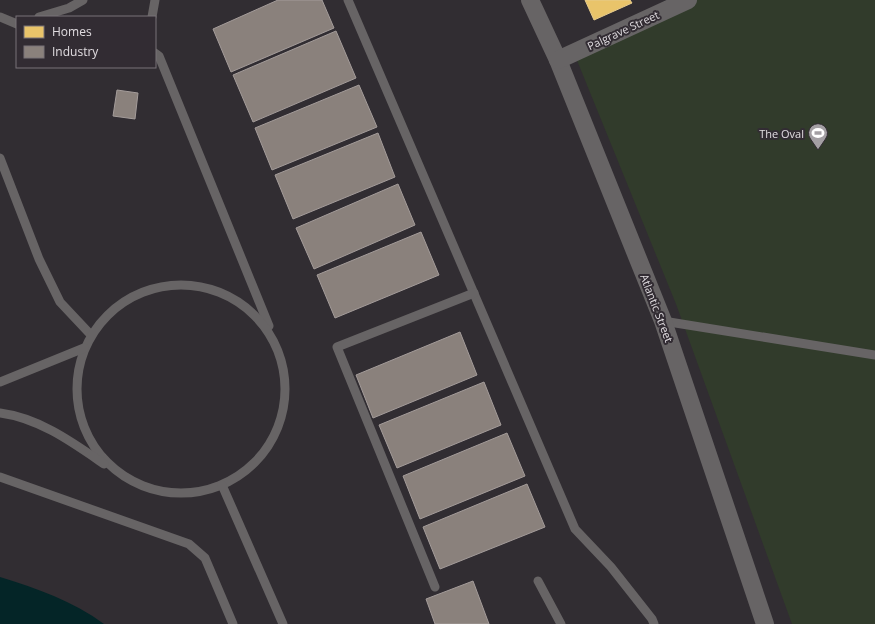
<svg xmlns="http://www.w3.org/2000/svg" width="875" height="624" viewBox="0 0 875 624" font-family="'Open Sans',sans-serif">
	<style>
		.green { fill: #313b2b }
		.water { fill: #042527 }
		.homes { fill: #e9c46a; stroke: #e6cb8d }
		.industry { fill: #8a817c; stroke: #a49c9a }
		.lines { fill: none; stroke-linecap: round; stroke-linejoin: round }
		.lane { stroke: #676465; stroke-width: 9 }
		.street { stroke: #676465; stroke-width: 18 }
		.labels { text-anchor: middle; dominant-baseline: central; stroke-width: 4; stroke-linejoin: round; paint-order: stroke }
		.street-label { font-size: 11px; fill: #e0dce0; stroke: #322c33 }
		.poi-label { font-size: 11px; fill: #e0dce0; stroke: #322c33; text-anchor: end }
	</style>
	<rect width="100%" height="100%" fill="#312d32"/>
	<!-- green -->
	<path class="green" d="M688,0h187v624h-83l-116,-320 -102,-251z"/>
	<!-- water -->
	<path class="water" d="M0,577c36,11 73,24 104,47h-104z"/>
	<!-- homes -->
	<path class="homes" d="M585,0h45l2,3 -38,17z"/>
	<!-- industry -->
	<g class="industry">
		<path d="M278,0h44l12,28 -103,44 -18,-43z"/>
		<path d="M336,31l20,47 -103,44 -20,-47z"/>
		<path d="M359,85l18,42 -105,43 -17,-42z"/>
		<path d="M117,90l21,3 -3,26 -22,-3z"/>
		<path d="M378,133l17,44 -102,42 -18,-44z"/>
		<path d="M398,184l17,41 -101,44 -18,-41z"/>
		<path d="M421,232l18,43 -104,43 -18,-43z"/>
		<path d="M460,332l17,43 -104,43 -17,-43z"/>
		<path d="M484,382l17,43 -104,43 -18,-43z"/>
		<path d="M507,433l18,43 -105,43 -17,-43z"/>
		<path d="M527,484l18,43 -105,42 -17,-42z"/>
		<path d="M473,581l16,43h-54l-9,-25z"/>
	</g>
	<g class="lines">
		<!-- lane -->
		<g class="lane">
			<path d="M348,0l227,529 36,38 41,52 2,5"/>
			<path d="M0,17l17,7"/>
			<path d="M39,17l30,-9 14,-8"/>
			<path d="M152,17l3,-17"/>
			<path d="M155,53l4,3 110,270"/>
			<path d="M0,158l39,101 21,43 31,33"/>
			<circle cx="181" cy="389" r="104"/>
			<path d="M663,321l212,34"/>
			<path d="M0,382l84,-34"/>
			<path d="M0,413c39,5 72,29 104,51"/>
			<path d="M0,477l189,67 16,14 28,66"/>
			<path d="M222,485l61,139"/>
			<path d="M538,581l23,43"/>
			<path d="M435,587l-98,-240 137,-54"/>
		</g>
		<!-- street -->
		<g class="street">
			<path d="M530,0l28,60 105,261 102,303"/>
			<path d="M558,60l130,-60"/>
		</g>
	</g>
	<!-- icons -->
	<defs>
		<g id="stadium-pin" transform="scale(1)"><path d="M0 17L-7.5 6A9.5 9.5 0 1 1 7.5 6Z" fill="#a39fa3" stroke="#322c33"/><path d="M0-5a6.5 5 0 1 0 0 10a6.5 5 0 1 0 0-10ZM-3.5-1.8h7v3.6h-7Z" fill="#fff"/></g>
	</defs>
	<g fill-rule="evenodd">
		<use href="#stadium-pin" x="818" y="133"/>
	</g>
	<g class="labels">
		<!-- street labels -->
		<g class="street-label">
			<text transform="translate(623 30) rotate(-25)">Palgrave Street</text>
			<text transform="translate(657 308) rotate(69)">Atlantic Street</text>
		</g>
		<!-- poi labels -->
		<g class="poi-label">
			<text x="804" y="133">The Oval</text>
		</g>
	</g>
	<!-- legend -->
	<rect x="16" y="16" width="140" height="52" fill="#322c33" stroke="#787278"/>
	<rect x="24" y="26" width="20" height="12" fill="#e9c46a" stroke="#787278"/>
	<text x="52" y="36" font-size="12" fill="#e0dce0">Homes</text>
	<rect x="24" y="46" width="20" height="12" fill="#8a817c" stroke="#787278"/>
	<text x="52" y="56" font-size="12" fill="#e0dce0">Industry</text>
</svg>
